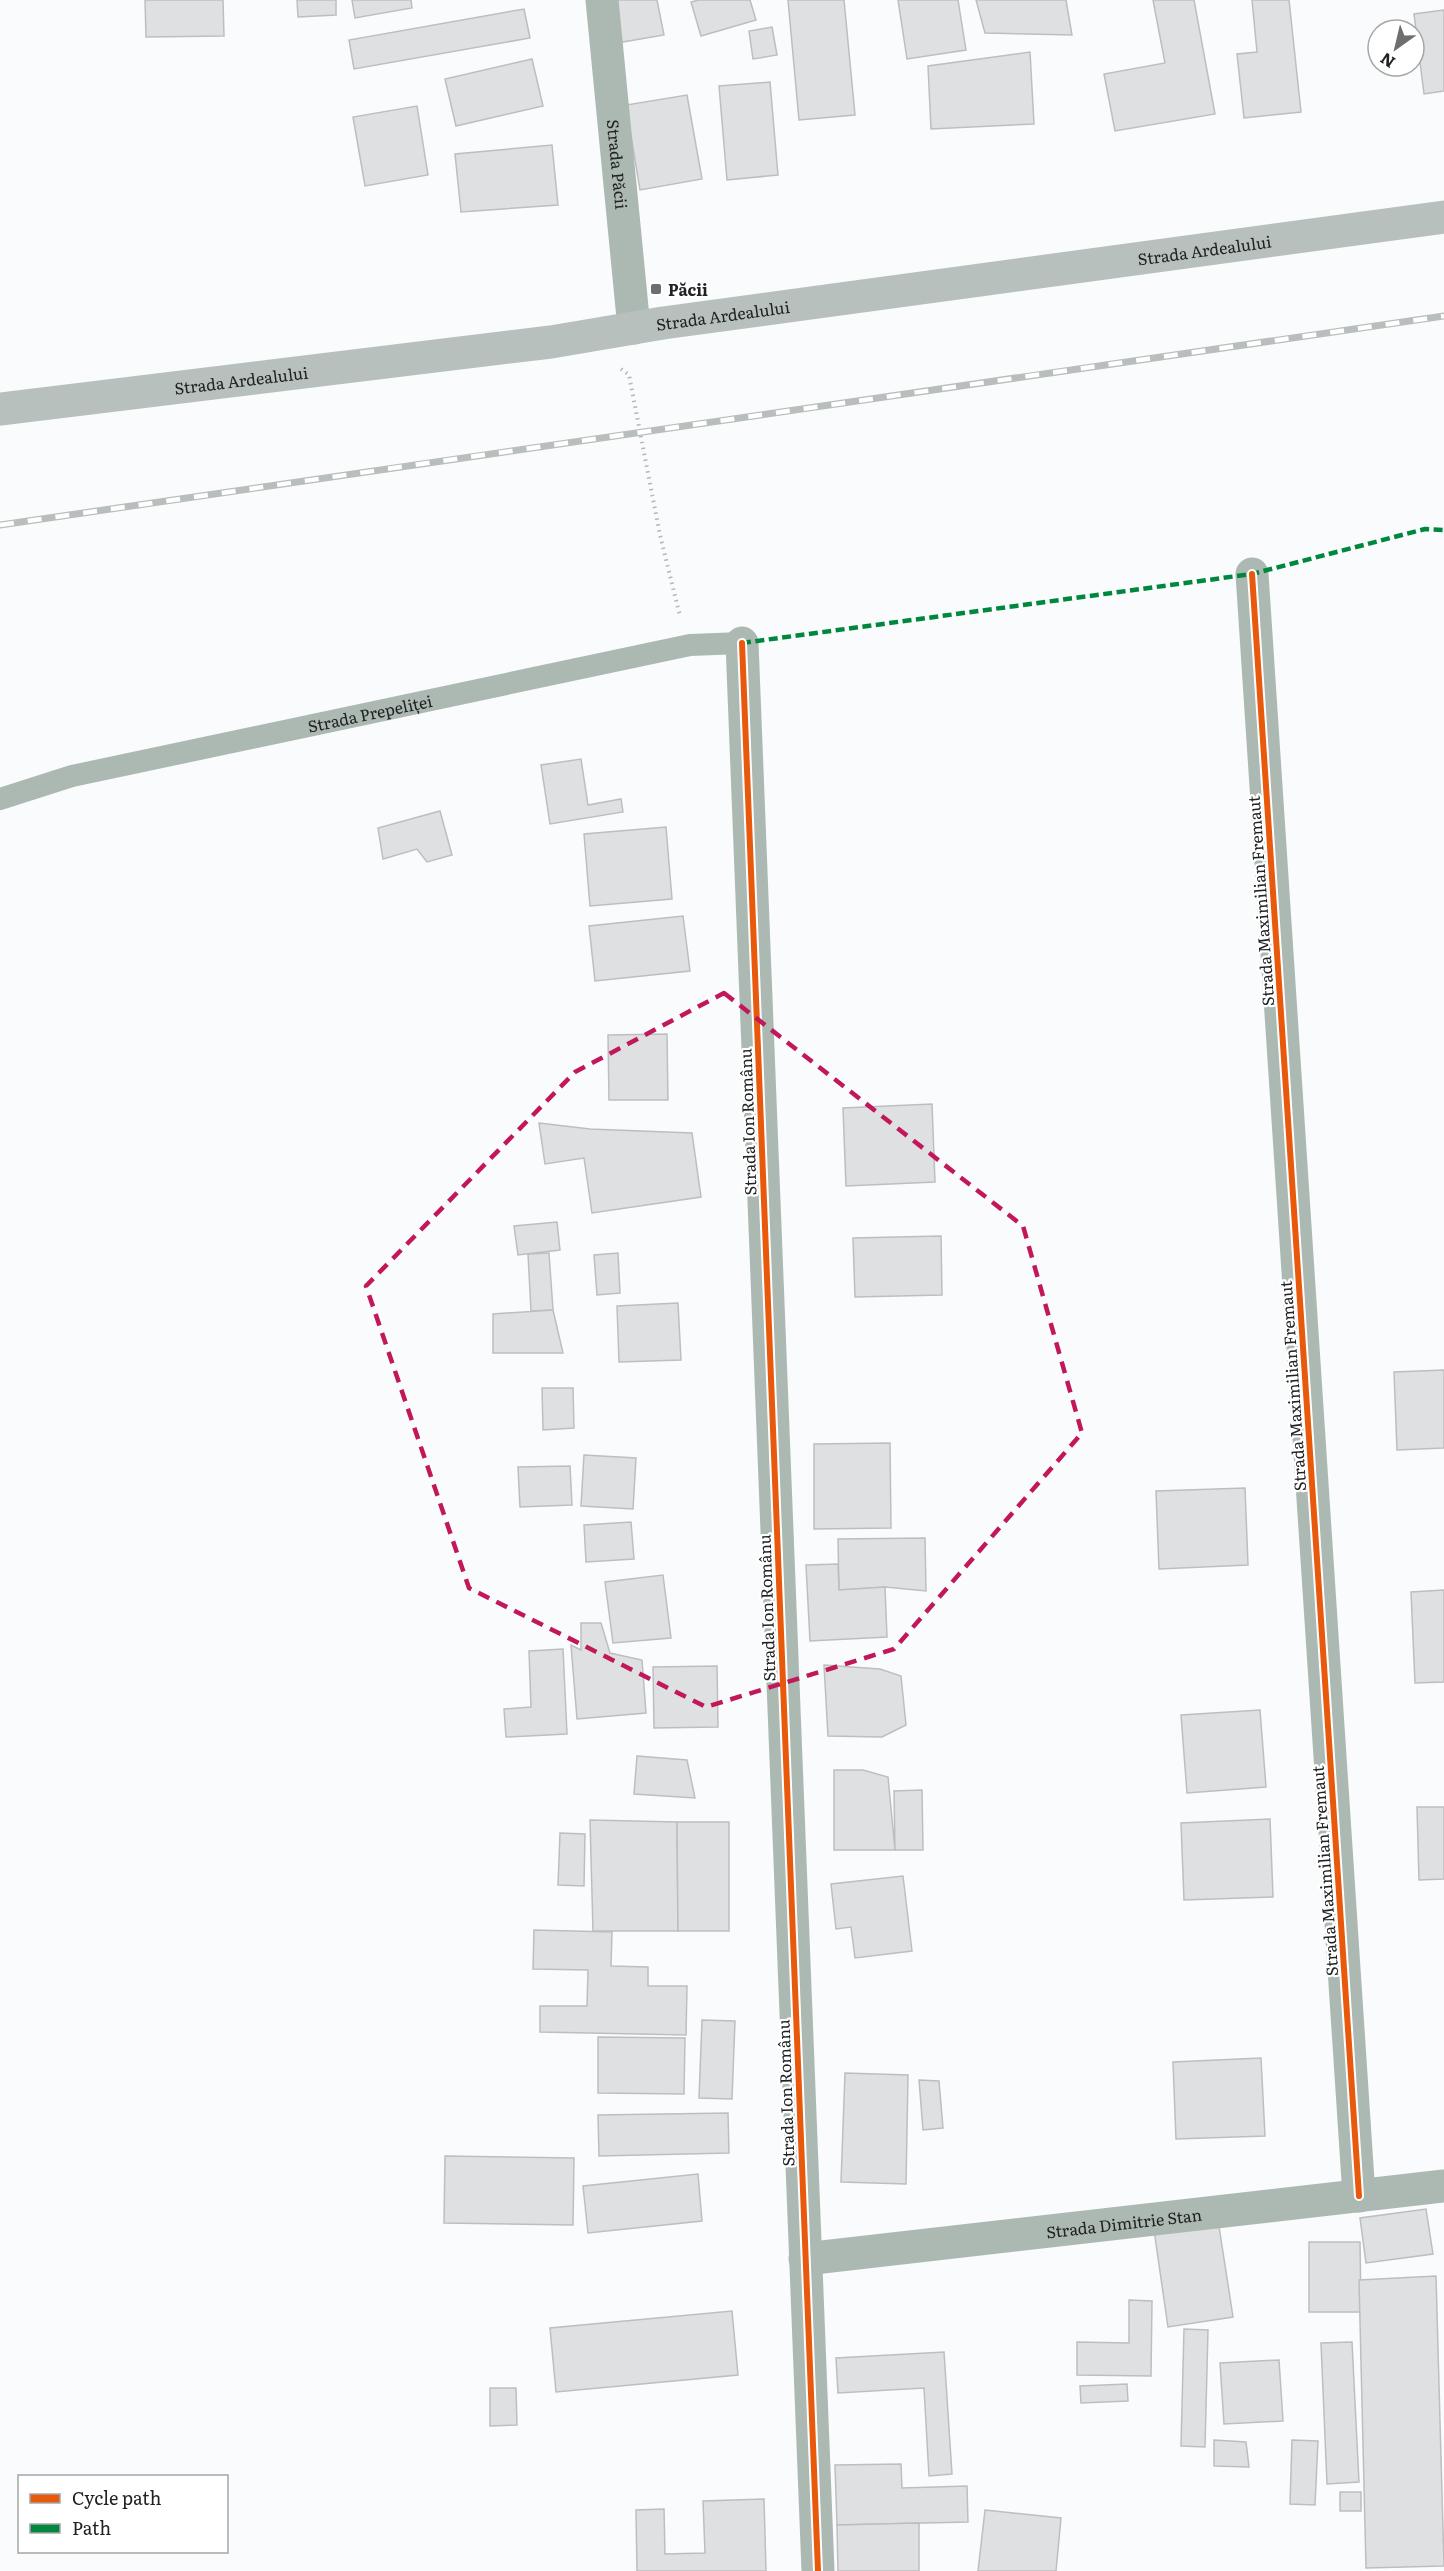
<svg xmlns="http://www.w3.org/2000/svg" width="1444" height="2571" viewBox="0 0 1444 2571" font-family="Literata,serif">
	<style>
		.building { fill: #dfe0e1; stroke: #bebec0; stroke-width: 1.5 }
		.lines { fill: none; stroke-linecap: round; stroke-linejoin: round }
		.path { stroke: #b2b9b6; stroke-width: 4; stroke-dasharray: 1.5 4.5; stroke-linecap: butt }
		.lane { stroke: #acb8b2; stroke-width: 22 }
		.street { stroke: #acb8b2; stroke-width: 33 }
		.secondary { stroke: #b7c0bc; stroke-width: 33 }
		.rail-casing { stroke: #b8bebb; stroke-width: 7 }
		.rail { stroke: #fff; stroke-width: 4.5; stroke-dasharray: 14; stroke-linecap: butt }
		.quiet { stroke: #00873e; stroke-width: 4.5; stroke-dasharray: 9 4.5; stroke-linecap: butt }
		.cycleway-casing { stroke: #fff; stroke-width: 10 }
		.cycleway { stroke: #e8590c; stroke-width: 6 }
		.marked { fill: none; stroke: #c2185b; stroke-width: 4.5; stroke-dasharray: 12 8; stroke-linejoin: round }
		.poi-dot { fill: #6d6e6f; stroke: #fff; stroke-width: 2 }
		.labels { text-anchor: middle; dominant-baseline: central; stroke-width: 4.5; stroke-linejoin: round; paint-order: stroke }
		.street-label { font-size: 16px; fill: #212223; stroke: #fff }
		.poi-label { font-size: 16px; font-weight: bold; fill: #212223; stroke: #fff; text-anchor: start }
	</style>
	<rect width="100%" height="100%" fill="#f9fbfc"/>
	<!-- building -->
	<g class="building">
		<path d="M145,0h78l1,36 -78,1z"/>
		<path d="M297,0h39v15l-38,2z"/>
		<path d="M352,0h59l1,8 -57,10z"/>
		<path d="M609,0h48l7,35 -53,9z"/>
		<path d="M699,0h51l6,20 -55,16 -10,-34z"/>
		<path d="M788,0h56l11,115 -56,5z"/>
		<path d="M898,0h60l8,50 -59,9z"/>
		<path d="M976,0h90l6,35 -87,-2z"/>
		<path d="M1153,0h41l21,114 -100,17 -11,-57 61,-11z"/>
		<path d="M1252,0h37l12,112 -57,6 -7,-64 20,-2z"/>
		<path d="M524,9l6,29 -176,31 -5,-29z"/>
		<path d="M1444,10v81l-20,3 -10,-80z"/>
		<path d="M772,27l5,28 -24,4 -4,-28z"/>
		<path d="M1030,52l4,72 -103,5 -3,-63z"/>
		<path d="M532,59l11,47 -87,20 -11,-47z"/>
		<path d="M770,82l8,93 -51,5 -8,-94z"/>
		<path d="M687,95l15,84 -62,11 -14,-85z"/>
		<path d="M417,106l11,69 -63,11 -12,-69z"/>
		<path d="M552,145l6,60 -97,7 -6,-58z"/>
		<path d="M581,759l7,46 33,-6 2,13 -73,12 -9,-59z"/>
		<path d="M440,811l12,44 -25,7 -10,-13 -34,10 -5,-31z"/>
		<path d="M666,827l6,72 -82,7 -6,-72z"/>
		<path d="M683,916l7,55 -95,10 -6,-55z"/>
		<path d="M667,1034l1,66h-59l-1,-65z"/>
		<path d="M932,1104l3,78 -89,4 -3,-78z"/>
		<path d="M539,1123l51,6 102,4 9,64 -109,16 -8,-55 -39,6z"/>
		<path d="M557,1222l3,28 -42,5 -4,-29z"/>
		<path d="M941,1236l1,59 -87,2 -2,-59z"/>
		<path d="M549,1253l4,57 -22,1 -3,-57z"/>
		<path d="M618,1253l2,40 -23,2 -3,-40z"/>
		<path d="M678,1303l3,57 -62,2 -2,-56z"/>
		<path d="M553,1310l10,43h-70v-39z"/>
		<path d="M1444,1370v78l-47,2 -3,-78z"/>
		<path d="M542,1388h31l1,40 -31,2z"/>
		<path d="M890,1443l1,85 -77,1v-85z"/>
		<path d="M584,1455l52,3 -3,51 -52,-3z"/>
		<path d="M570,1466l2,39 -52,2 -2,-40z"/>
		<path d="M1245,1488l3,77 -89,4 -3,-78z"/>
		<path d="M631,1522l3,37 -48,3 -2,-37z"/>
		<path d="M925,1538l1,53 -41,-4 -46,3 -1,-51z"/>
		<path d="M838,1564l1,26 46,-3 2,50 -77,4 -4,-76z"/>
		<path d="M663,1575l8,63 -58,5 -8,-61z"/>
		<path d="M1444,1590v92l-29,1 -4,-91z"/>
		<path d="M581,1623h20l9,30 32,7 4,53 -69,6 -6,-74 10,5z"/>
		<path d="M563,1649l4,85 -61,3 -2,-28 27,-2 -2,-56z"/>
		<path d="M824,1665l56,4 21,7 5,49 -24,12 -54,-1z"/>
		<path d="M717,1666l1,61 -64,1 -1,-61z"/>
		<path d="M1260,1710l6,77 -79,6 -6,-78z"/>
		<path d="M637,1756l50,4 8,38 -61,-4z"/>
		<path d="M834,1770h29l25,7 7,73h-61z"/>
		<path d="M922,1790l1,60h-28l-1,-59z"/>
		<path d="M1417,1807h27v72l-25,1z"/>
		<path d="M1270,1819l3,78 -89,3 -3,-77z"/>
		<path d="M590,1820l87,2 1,109h-85z"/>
		<path d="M677,1822h52v109h-51z"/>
		<path d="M560,1833l25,1 -1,52 -26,-1z"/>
		<path d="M903,1876l9,75 -57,7 -4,-31 -15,2 -5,-45z"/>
		<path d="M534,1930l78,2 -1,34 37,1v19h39l-1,49 -146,-3v-26h47l1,-36 -55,-1z"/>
		<path d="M702,2020l33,1 -3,78 -33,-1z"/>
		<path d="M598,2037l87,1 -1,56 -86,-1z"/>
		<path d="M1261,2058l4,78 -89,3 -3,-77z"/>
		<path d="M845,2073l63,2 -2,109 -65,-2z"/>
		<path d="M919,2080l20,1 4,47 -20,2z"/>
		<path d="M728,2113l1,40 -130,3 -1,-41z"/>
		<path d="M445,2156l129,2 -1,67 -129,-2z"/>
		<path d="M698,2174l4,47 -114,12 -5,-47z"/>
		<path d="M1426,2209l7,45 -67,9 -6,-45z"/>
		<path d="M1218,2220l15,97 -65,10 -14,-97z"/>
		<path d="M1309,2242h51l1,70h-52z"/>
		<path d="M1436,2276l8,290 -78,2 -7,-288z"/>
		<path d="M1129,2300l23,1 -1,75 -74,-1v-33l52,1z"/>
		<path d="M732,2311l6,64 -182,17 -6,-64z"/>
		<path d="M1184,2329l24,1 -3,117 -24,-1z"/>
		<path d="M1352,2342l7,140 -32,2 -6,-141z"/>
		<path d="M944,2352l8,122 -23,2 -5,-88 -86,5 -2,-35z"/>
		<path d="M1279,2360l4,61 -59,3 -4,-61z"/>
		<path d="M1127,2384l1,17 -47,2 -1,-17z"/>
		<path d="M490,2388h26l1,37 -27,1z"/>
		<path d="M1214,2440l32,2 3,25 -35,-1z"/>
		<path d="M1292,2440l26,1 -3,64 -25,-1z"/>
		<path d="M901,2464l1,24 65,-2 1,36 -131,3 -2,-60z"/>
		<rect x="1340" y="2492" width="21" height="19"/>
		<path d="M764,2499l2,72h-129l-1,-61 28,-1 1,45 40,-1 -2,-52z"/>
		<path d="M985,2510l76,8 -5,53h-78z"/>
		<path d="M919,2523v48h-81l-1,-46z"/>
	</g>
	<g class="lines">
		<!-- path -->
		<path class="path" d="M621,369l8,6 31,160 20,81"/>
		<!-- lane -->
		<path class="lane" id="s1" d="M0,799l72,-23 618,-131 52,-2"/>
		<!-- street -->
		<g class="street">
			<path id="s2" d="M602,0l32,328"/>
			<path d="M1252,574l107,1622"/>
			<path d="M742,643l76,1928"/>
			<path id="s3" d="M805,2259l639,-73"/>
		</g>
		<!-- secondary -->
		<path class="secondary" id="s4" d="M0,409l551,-67 112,-19 781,-106"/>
		<!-- rail casing -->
		<g class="rail-casing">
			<path id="rail" d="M0,525l1444,-209"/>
		</g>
		<!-- rail -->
		<use href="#rail" class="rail"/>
		<!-- quiet -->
		<path class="quiet" d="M742,643l510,-69 173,-45 19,1"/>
		<!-- cycleway casing -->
		<g class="cycleway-casing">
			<g id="cycleway">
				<path d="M1252,574l107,1622"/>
				<path d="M742,643l76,1928"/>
			</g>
		</g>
		<!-- cycleway -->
		<use href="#cycleway" class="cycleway"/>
	</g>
	<!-- marked area -->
	<path class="marked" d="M724,993l299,233 59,207 -188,216 -188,58 -237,-119 -103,-302 209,-214z"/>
	<!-- markers -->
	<rect class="poi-dot" x="650" y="283" width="12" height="12" rx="3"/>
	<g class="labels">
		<!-- street labels -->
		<g class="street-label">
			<text stroke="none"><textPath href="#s2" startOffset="165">Strada Păcii</textPath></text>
			<text stroke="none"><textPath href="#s4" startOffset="1215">Strada Ardealului</textPath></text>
			<text stroke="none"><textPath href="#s4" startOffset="729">Strada Ardealului</textPath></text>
			<text stroke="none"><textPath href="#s4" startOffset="243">Strada Ardealului</textPath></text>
			<text stroke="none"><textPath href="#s1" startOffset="380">Strada Prepeliței</textPath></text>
			<text transform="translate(1260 901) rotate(-94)">Strada Maximilian Fremaut</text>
			<text transform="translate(747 1122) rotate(-92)">Strada Ion Românu</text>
			<text transform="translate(1292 1386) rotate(-94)">Strada Maximilian Fremaut</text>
			<text transform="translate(766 1608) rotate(-92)">Strada Ion Românu</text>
			<text transform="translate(1324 1871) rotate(-94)">Strada Maximilian Fremaut</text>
			<text transform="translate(785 2093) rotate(-92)">Strada Ion Românu</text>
			<text stroke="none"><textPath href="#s3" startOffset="321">Strada Dimitrie Stan</textPath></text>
		</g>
		<!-- poi labels -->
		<g class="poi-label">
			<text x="668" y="289">Păcii</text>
		</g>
	</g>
	<!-- legend -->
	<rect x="18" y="2475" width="210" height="78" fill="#ffffff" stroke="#a6a7a7" stroke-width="1.5"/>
	<rect x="30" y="2494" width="30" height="9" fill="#e8590c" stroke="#a6a7a7" stroke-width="1.5"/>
	<text x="72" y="2505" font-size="18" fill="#212223">Cycle path</text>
	<rect x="30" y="2524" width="30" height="9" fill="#00873e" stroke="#a6a7a7" stroke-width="1.5"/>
	<text x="72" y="2535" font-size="18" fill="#212223">Path</text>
	<!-- north arrow -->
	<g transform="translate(1396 48) rotate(214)"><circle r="28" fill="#ffffff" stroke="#a6a7a7" stroke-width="1.5"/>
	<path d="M0-4.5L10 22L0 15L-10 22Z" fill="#6d6e6f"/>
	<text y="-9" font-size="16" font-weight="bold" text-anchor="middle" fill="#212223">N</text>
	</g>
</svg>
